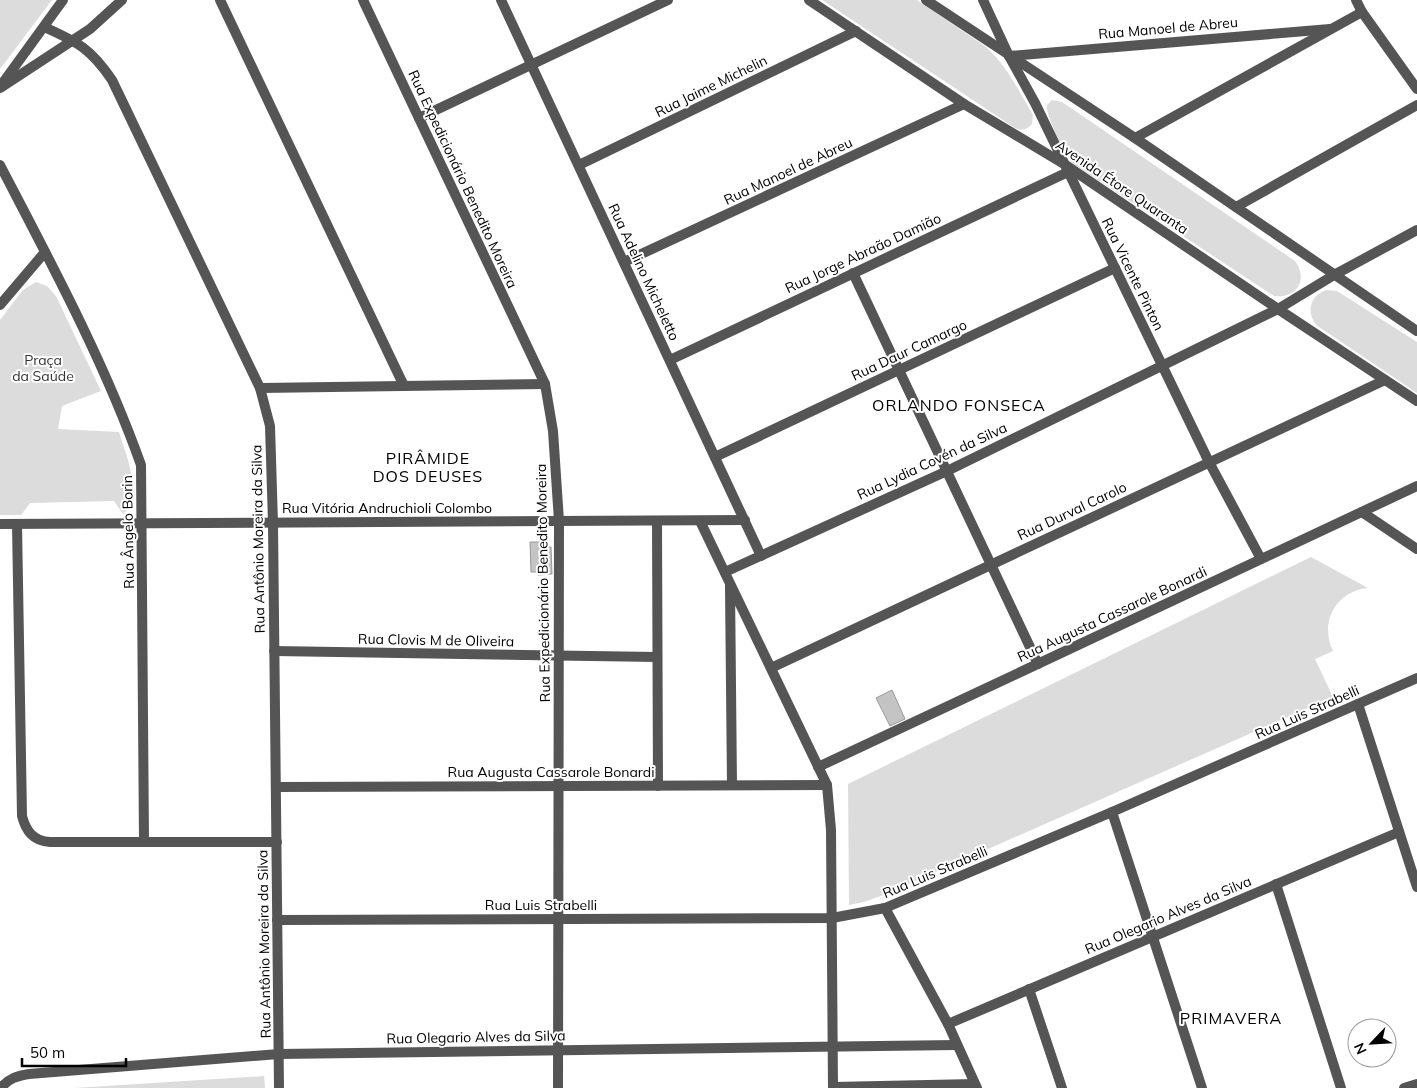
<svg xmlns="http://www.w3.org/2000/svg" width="1417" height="1088" viewBox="0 0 1417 1088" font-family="Mulish,sans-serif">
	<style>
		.green { fill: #dcdcdc }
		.building { fill: #c4c4c4; stroke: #999 }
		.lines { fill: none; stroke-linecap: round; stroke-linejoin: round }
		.minor { stroke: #555; stroke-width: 10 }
		.tertiary { stroke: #555; stroke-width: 10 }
		.labels { text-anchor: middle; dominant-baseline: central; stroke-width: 4; stroke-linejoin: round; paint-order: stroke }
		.street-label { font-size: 14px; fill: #000; stroke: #fff }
		.park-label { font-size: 14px; fill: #333; stroke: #fff }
		.quarter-label { font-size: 16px; letter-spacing: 1px; fill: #000; stroke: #fff }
	</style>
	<rect width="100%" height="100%" fill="#fff"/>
	<!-- green -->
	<g class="green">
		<path d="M0,0h52l-52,69z"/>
		<path d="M822,0h95l69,47c21,19 33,44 47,68l-1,9c-5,6 -10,7 -17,4z"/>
		<path d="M1052,100l10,2 233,159c14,19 1,38 -21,35l-202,-133c-7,-9 -27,-48 -25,-58z"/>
		<path d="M36,282l11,4 9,10 45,95 -39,15 -4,23 61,3c6,21 26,65 4,82l-9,-13 -84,2 -9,12h-21v-195l23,-30z"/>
		<path d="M1326,290l11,1 80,51v51l-101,-68c-10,-14 -6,-29 10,-35z"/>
		<path d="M1311,557l57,31c-32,3 -49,34 -35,63l-18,8 18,38 -447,197 -22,8 -15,3 -1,-121z"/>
		<path d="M264,1076l1,12h-191z"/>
	</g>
	<!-- building -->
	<g class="building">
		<path d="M530,542h14v5h7l1,27 -14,1v-3h-7z"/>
		<path d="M892,690l13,29 -15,7 -14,-28z"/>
	</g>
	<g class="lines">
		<!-- minor -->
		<g class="minor">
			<path d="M220,0l184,386"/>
			<path d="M363,0l182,384 8,47 6,90 -1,567"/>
			<path d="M501,0l260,556"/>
			<path d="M983,0l26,56 26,47 174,359 52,97"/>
			<path d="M1356,0l6,12 55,77"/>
			<path d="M44,27c34,15 47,22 68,53l148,308 10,38 3,97 6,565"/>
			<path d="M1009,56l321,-27"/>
			<path d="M419,118l249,-118"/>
			<path d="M1135,138l227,-126"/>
			<path d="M0,165c51,98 104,196 141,300l3,376"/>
			<path d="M579,165l277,-134"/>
			<path d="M1236,207l181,-102"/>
			<path d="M624,262l340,-158"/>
			<path d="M853,273l185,391"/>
			<path d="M0,305l45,-53"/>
			<path d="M670,360l398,-188"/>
			<path d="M260,388l285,-4"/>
			<path d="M715,457l400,-189"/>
			<path d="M1362,512l55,37"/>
			<path d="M657,521l1,265"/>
			<path d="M700,521l127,264 4,45 2,258"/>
			<path d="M0,524l745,-4"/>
			<path d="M17,524l5,292c4,15 11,25 28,26h227"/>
			<path d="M725,572l222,-101 331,-162 56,-34 83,-45"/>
			<path d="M730,586l2,199"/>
			<path d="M274,651l383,6"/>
			<path d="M771,668l614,-288"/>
			<path d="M1358,704l59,183"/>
			<path d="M818,767l599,-281"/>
			<path d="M276,787l551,-2"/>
			<path d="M1112,812l90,276"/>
			<path d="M1276,884l65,204"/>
			<path d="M885,908l63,116 29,64"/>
			<path d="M277,920l555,-2 53,-10 227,-96 305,-134"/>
			<path d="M1029,989l33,99"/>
			<path d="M948,1024l451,-192"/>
			<path d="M833,1087l142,-3"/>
			<path d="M1,1088c8,-10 16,-12 28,-14l250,-20 678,-9"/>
			<path d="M1404,1088l13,-4"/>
		</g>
		<!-- tertiary -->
		<g class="tertiary">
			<path d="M809,0l155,104 100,60 214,145 139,92"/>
			<path d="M926,0l209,138 282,193"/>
			<path d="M2,84l61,-84"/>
			<path d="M0,88l90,-59 32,-29"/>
		</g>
	</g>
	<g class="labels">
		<!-- street labels -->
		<g class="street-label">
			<text transform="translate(1168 28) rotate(-5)">Rua Manoel de Abreu</text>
			<text transform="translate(711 86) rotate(-26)">Rua Jaime Michelin</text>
			<text transform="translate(788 171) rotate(-25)">Rua Manoel de Abreu</text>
			<text transform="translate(463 179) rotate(65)">Rua Expedicionário Benedito Moreira</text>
			<text transform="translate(1122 187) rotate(34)">Avenida Étore Quaranta</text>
			<text transform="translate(863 253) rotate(-25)">Rua Jorge Abraão Damião</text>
			<text transform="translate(644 272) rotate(65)">Rua Adelino Micheletto</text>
			<text transform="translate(1133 274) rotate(64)">Rua Vicente Pinton</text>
			<text transform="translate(909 350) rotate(-25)">Rua Daur Camargo</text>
			<text transform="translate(932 461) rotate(-25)">Rua Lydia Covén da Silva</text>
			<text x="387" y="508">Rua Vitória Andruchioli Colombo</text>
			<text transform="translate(1072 511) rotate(-25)">Rua Durval Carolo</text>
			<text transform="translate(128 532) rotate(-91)">Rua Ângelo Borin</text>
			<text transform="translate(258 539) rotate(-91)">Rua Antônio Moreira da Silva</text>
			<text transform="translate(543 583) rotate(-91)">Rua Expedicionário Benedito Moreira</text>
			<text transform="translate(1112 614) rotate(-25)">Rua Augusta Cassarole Bonardi</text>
			<text transform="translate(436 640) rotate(1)">Rua Clovis M de Oliveira</text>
			<text transform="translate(1307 712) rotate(-24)">Rua Luis Strabelli</text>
			<text x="551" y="772">Rua Augusta Cassarole Bonardi</text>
			<text transform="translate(935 872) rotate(-23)">Rua Luis Strabelli</text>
			<text x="541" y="905">Rua Luis Strabelli</text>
			<text transform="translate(1168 915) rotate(-23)">Rua Olegario Alves da Silva</text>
			<text transform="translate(264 944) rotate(-91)">Rua Antônio Moreira da Silva</text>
			<text transform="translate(476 1037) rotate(-1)">Rua Olegario Alves da Silva</text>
		</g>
		<!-- park labels -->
		<g class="park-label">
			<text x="43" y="360">Praça<tspan x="43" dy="16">da Saúde</tspan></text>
		</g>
		<!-- quarter labels -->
		<g class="quarter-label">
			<text x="959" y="405">ORLANDO FONSECA</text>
			<text x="428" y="458">PIRÂMIDE<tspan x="428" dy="18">DOS DEUSES</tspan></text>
			<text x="1231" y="1018">PRIMAVERA</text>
		</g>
	</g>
	<!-- north arrow -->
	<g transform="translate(1372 1043) rotate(245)"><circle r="24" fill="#ffffff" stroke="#999999"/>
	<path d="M0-4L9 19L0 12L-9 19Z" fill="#000000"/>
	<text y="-8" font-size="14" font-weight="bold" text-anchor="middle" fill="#000000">N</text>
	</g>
	<!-- scale -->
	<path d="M22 1058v8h104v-8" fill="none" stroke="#000000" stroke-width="2.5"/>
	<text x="30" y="1058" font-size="15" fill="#000000" stroke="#ffffff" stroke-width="4" paint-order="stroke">50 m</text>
</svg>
